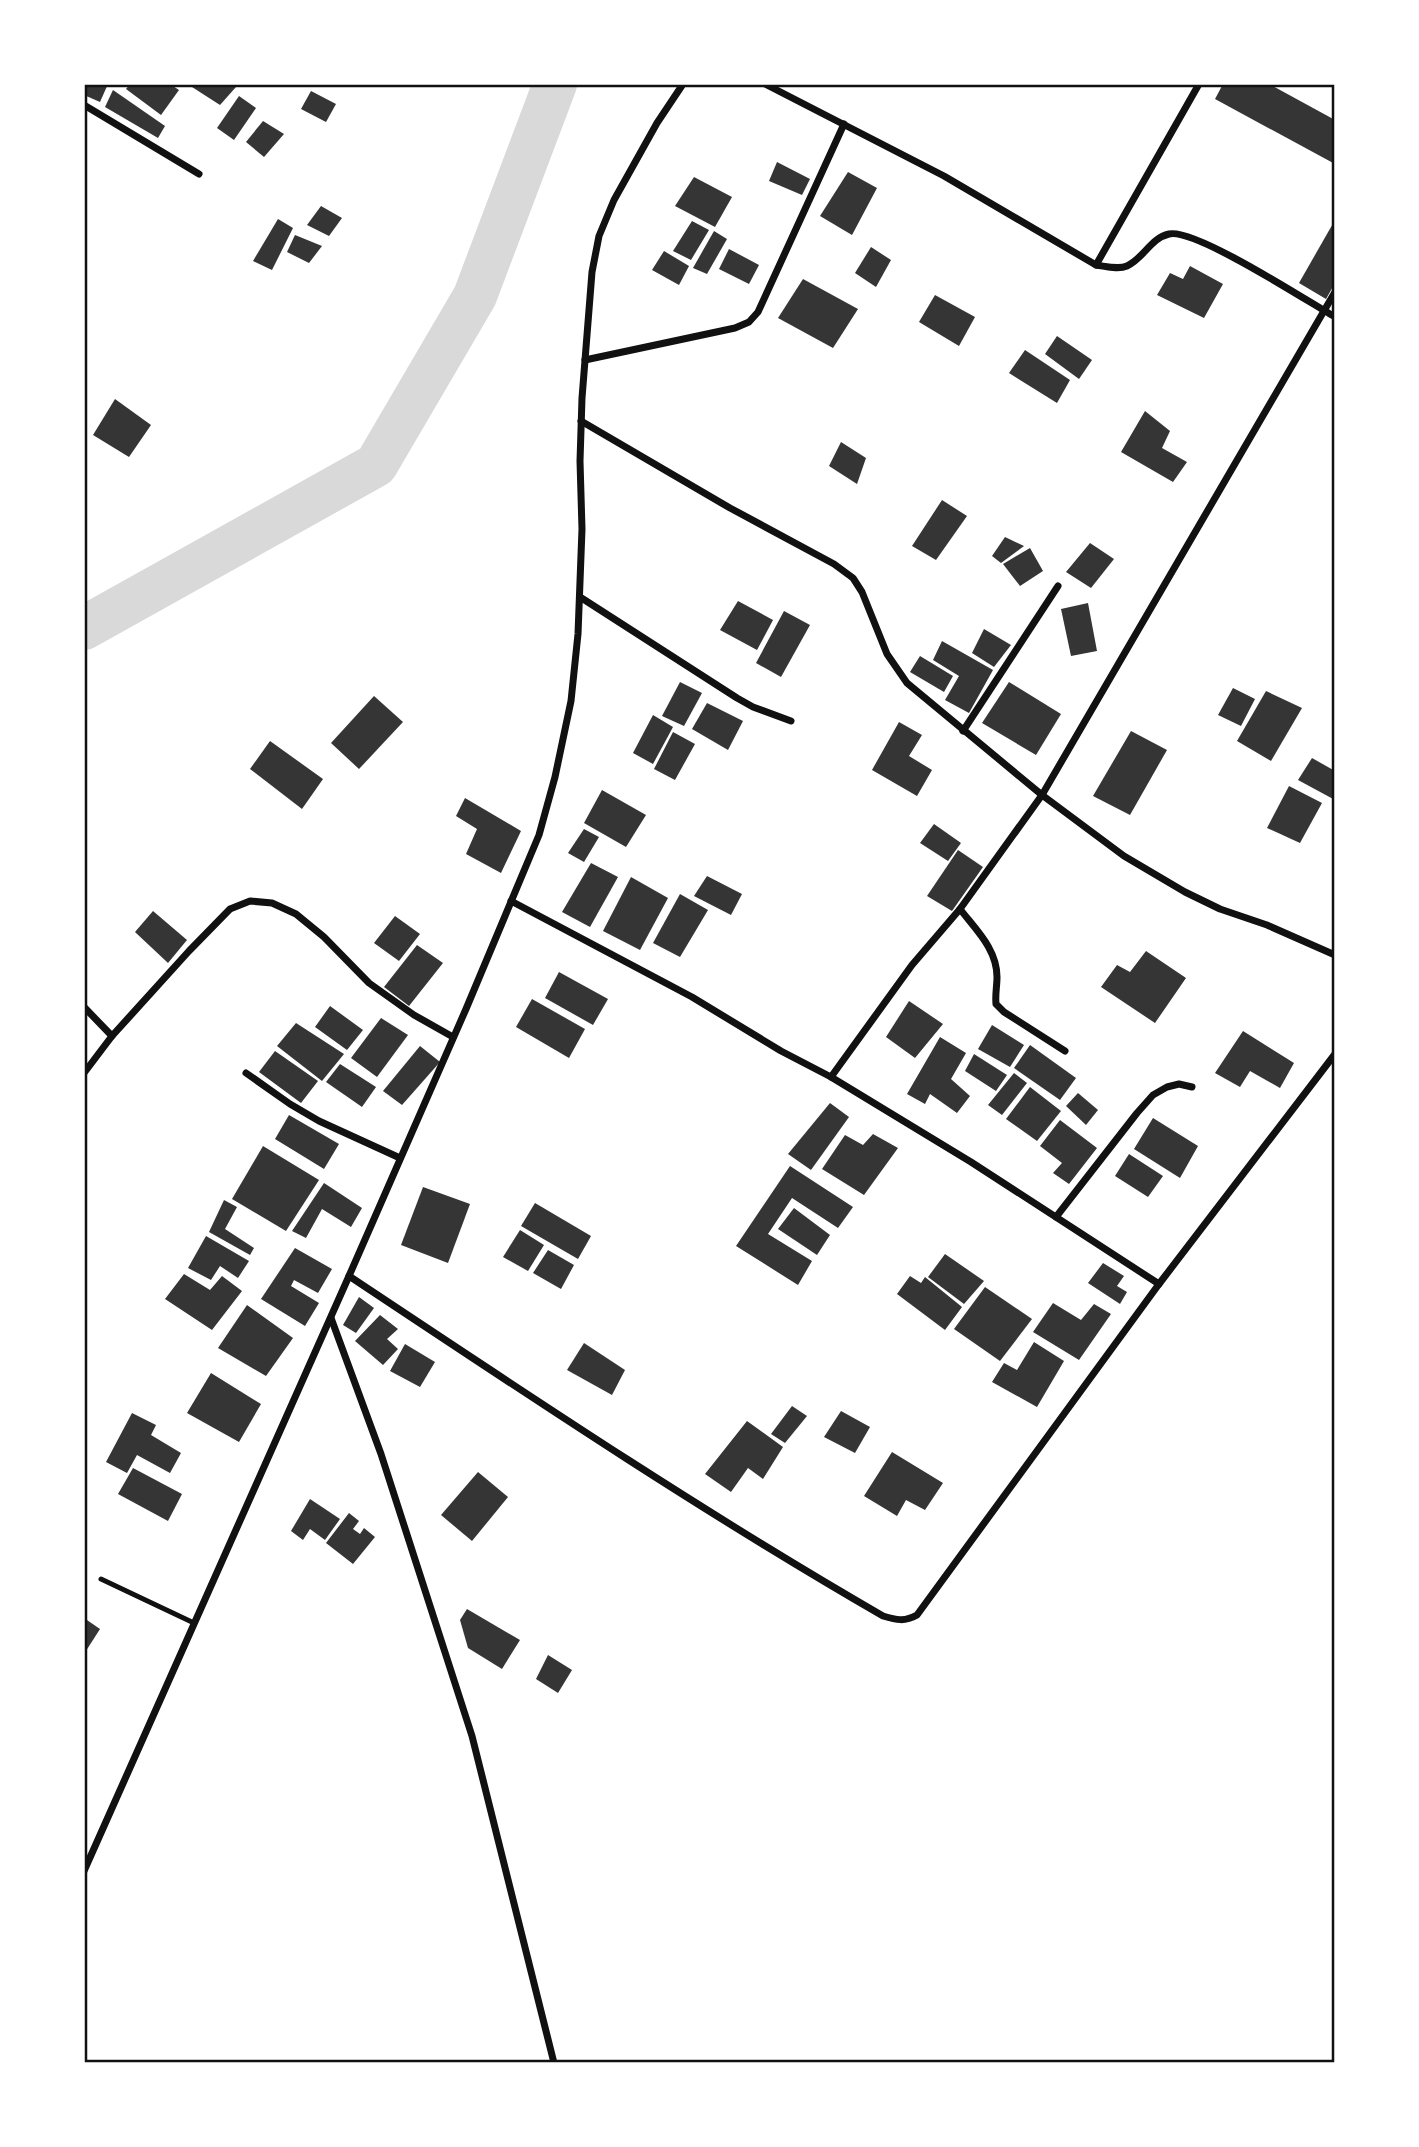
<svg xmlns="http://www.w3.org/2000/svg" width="1419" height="2147" viewBox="0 0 1419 2147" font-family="'Open Sans',sans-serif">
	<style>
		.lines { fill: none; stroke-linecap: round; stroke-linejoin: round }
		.river { stroke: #d9d9d9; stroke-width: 44 }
		.building { fill: #353535 }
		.service { stroke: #111; stroke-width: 5 }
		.minor { stroke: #111; stroke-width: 7 }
		.neatline { fill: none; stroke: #111; stroke-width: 2.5 }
	</style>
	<rect width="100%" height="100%" fill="#fff"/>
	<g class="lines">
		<!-- river -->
		<path class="river" d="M84,628l292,-163 99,-169 80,-212"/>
	</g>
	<!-- building -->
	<g class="building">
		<path d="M84,84h24l-8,18 -16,-7z"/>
		<path d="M130,84h40l9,6 -18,25 -35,-26z"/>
		<path d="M193,84h38l5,3 -16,18 -28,-18z"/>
		<path d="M1223,84h46l66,36v44l-120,-65z"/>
		<path d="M113,90l52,36 -7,12 -53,-31z"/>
		<path d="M311,91l25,13 -10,18 -25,-13z"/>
		<path d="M239,96l17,12 -22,32 -17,-12z"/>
		<path d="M263,121l21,13 -20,23 -18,-15z"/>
		<path d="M777,162l33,17 -8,16 -33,-14z"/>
		<path d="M848,172l29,16 -25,47 -32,-19z"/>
		<path d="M694,177l38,20 -17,30 -40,-21z"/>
		<path d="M321,206l21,12 -13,18 -22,-11z"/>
		<path d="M278,219l15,9 -21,42 -19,-9z"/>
		<path d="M1335,220v63l-9,16 -27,-16z"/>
		<path d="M692,221l17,9 -18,30 -18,-9z"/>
		<path d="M714,231l13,8 -20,35 -14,-6z"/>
		<path d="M295,235l27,11 -13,17 -22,-11z"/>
		<path d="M871,247l20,13 -15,27 -21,-14z"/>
		<path d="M729,249l30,16 -10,19 -30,-15z"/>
		<path d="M664,251l25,15 -10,19 -27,-15z"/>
		<path d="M1190,266l33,18 -19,34 -47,-23 13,-22 13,6z"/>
		<path d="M803,279l55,30 -25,39 -55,-30z"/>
		<path d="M935,295l40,22 -16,29 -40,-24z"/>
		<path d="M1057,336l35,24 -13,19 -34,-25z"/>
		<path d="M1025,350l45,30 -13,23 -48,-30z"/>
		<path d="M115,399l36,26 -22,32 -36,-22z"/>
		<path d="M1145,411l25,20 -8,17 25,14 -14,20 -52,-30z"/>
		<path d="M841,442l25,16 -9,26 -28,-18z"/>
		<path d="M942,500l25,16 -31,44 -24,-14z"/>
		<path d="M1005,537l19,9 -23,17 -9,-7z"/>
		<path d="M1090,543l24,16 -23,29 -25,-16z"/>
		<path d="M1030,548l13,23 -23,15 -17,-22z"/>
		<path d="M738,601l35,19 -16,30 -37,-20z"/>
		<path d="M1088,603l9,48 -26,5 -10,-47z"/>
		<path d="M784,611l26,14 -29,52 -25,-14z"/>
		<path d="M984,629l27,16 -17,22 -22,-14z"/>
		<path d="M942,641l51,29 -24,43 -24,-13 14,-24 -26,-16z"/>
		<path d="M920,656l33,20 -9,16 -34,-20z"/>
		<path d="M680,682l22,11 -18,33 -22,-10z"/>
		<path d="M1009,682l52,32 -25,41 -54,-32z"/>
		<path d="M1233,688l22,11 -14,27 -23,-11z"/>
		<path d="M1266,691l36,17 -31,53 -34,-20z"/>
		<path d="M374,696l29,26 -44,47 -28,-26z"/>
		<path d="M707,703l36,18 -15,29 -36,-21z"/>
		<path d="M653,715l20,12 -20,37 -20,-11z"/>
		<path d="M899,722l23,13 -13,21 23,14 -15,26 -45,-26z"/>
		<path d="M1131,731l36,19 -37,65 -37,-19z"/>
		<path d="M673,732l22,12 -20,36 -21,-11z"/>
		<path d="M270,741l53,38 -21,30 -52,-40z"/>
		<path d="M1312,758l23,13v29l-37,-20z"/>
		<path d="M1289,786l33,17 -22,40 -33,-15z"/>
		<path d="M602,790l44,25 -20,32 -42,-24z"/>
		<path d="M465,798l56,33 -20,42 -35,-19 11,-25 -21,-13z"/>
		<path d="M934,824l27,19 -13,18 -28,-18z"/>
		<path d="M584,829l15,8 -15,25 -16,-9z"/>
		<path d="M958,850l25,17 -31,44 -25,-15z"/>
		<path d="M591,863l27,14 -28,50 -28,-15z"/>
		<path d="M707,876l35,18 -11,21 -37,-19z"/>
		<path d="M631,877l37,21 -28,52 -37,-19z"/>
		<path d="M680,894l28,16 -28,47 -27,-14z"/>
		<path d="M153,911l34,29 -19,23 -33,-31z"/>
		<path d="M395,916l25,18 -21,27 -25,-18z"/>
		<path d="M417,945l26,18 -34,43 -25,-19z"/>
		<path d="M1146,951l40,27 -31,45 -54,-36 16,-22 13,7z"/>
		<path d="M559,972l49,27 -15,26 -48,-27z"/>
		<path d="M532,999l53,30 -16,29 -53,-31z"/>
		<path d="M909,1001l34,23 -28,34 -29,-21z"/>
		<path d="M330,1006l33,24 -16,20 -32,-23z"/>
		<path d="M381,1018l27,17 -31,42 -26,-19z"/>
		<path d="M296,1023l48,31 -22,27 -45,-35z"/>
		<path d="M992,1025l32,20 -14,22 -32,-18z"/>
		<path d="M1243,1031l51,32 -14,25 -30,-17 -10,16 -25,-14z"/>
		<path d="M940,1037l26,16 -15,26 19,17 -13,17 -27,-19 -5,10 -18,-10z"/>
		<path d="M1030,1045l46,33 -16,22 -46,-32z"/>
		<path d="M420,1046l20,16 -38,43 -19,-14z"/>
		<path d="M275,1051l43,30 -17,22 -42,-31z"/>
		<path d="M974,1054l33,21 -11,16 -31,-20z"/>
		<path d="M340,1064l36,23 -14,20 -36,-25z"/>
		<path d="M1014,1073l13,10 -25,32 -14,-10z"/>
		<path d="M1030,1087l31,24 -24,30 -31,-22z"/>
		<path d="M1078,1093l20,17 -12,15 -20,-19z"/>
		<path d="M830,1103l19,14 -38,53 -23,-16z"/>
		<path d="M289,1115l50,29 -15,25 -49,-30z"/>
		<path d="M1153,1118l45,28 -18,32 -46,-29z"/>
		<path d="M1060,1120l37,28 -28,36 -16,-11 9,-10 -22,-17z"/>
		<path d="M873,1134l25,14 -34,47 -42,-26 23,-34 18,10z"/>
		<path d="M263,1146l56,34 -33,51 -54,-32z"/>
		<path d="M1129,1154l34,22 -15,21 -33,-21z"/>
		<path d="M790,1166l63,41 -15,21 -46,-30 -24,36 44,27 -14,24 -62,-39z"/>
		<path d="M324,1183l38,25 -11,19 -29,-18 -16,29 -14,-7z"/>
		<path d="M423,1187l47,17 -22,59 -47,-18z"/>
		<path d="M224,1200l13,7 -12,22 29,19 -4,7 -41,-23z"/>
		<path d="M535,1203l56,33 -13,23 -57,-33z"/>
		<path d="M794,1208l36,27 -13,20 -39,-26z"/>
		<path d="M520,1230l24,15 -16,26 -25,-14z"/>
		<path d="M206,1236l43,25 -11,17 -18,-12 -9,14 -23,-12z"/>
		<path d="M295,1248l37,21 -14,24 -24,-13 -3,6 28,17 -14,23 -44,-27z"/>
		<path d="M548,1250l26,15 -13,24 -28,-16z"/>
		<path d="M945,1254l39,27 -20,23 -36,-27z"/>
		<path d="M1103,1263l21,13 -7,10 10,6 -7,12 -32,-21z"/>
		<path d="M184,1274l26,16 12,-14 20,15 -30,39 -47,-31z"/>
		<path d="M910,1276l11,7 4,-6 37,30 -17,23 -48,-36z"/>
		<path d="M985,1287l47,32 -32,42 -46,-32z"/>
		<path d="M359,1297l15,11 -18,25 -13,-8z"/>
		<path d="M1053,1303l28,17 13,-16 17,10 -32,46 -46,-28z"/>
		<path d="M247,1305l46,33 -27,38 -48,-28z"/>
		<path d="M380,1315l18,14 -11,10 11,10 -15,16 -28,-24z"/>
		<path d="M1034,1342l30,19 -27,46 -45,-25 12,-19 13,7z"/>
		<path d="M584,1343l41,27 -13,25 -45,-25z"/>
		<path d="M405,1344l30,18 -15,25 -30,-16z"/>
		<path d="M211,1373l50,31 -22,38 -52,-29z"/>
		<path d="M792,1406l15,10 -22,27 -14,-9z"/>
		<path d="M841,1411l29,16 -15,26 -31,-16z"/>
		<path d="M132,1413l24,12 -5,10 30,18 -11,20 -33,-18 -10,18 -21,-11z"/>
		<path d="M747,1421l36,26 -20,32 -15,-11 -17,24 -26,-18z"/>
		<path d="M892,1452l51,31 -18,27 -19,-10 -9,16 -33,-20z"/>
		<path d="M133,1468l49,26 -14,27 -50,-27z"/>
		<path d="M478,1472l30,25 -36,44 -31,-26z"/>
		<path d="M310,1499l30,20 -15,21 -15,-11 -7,11 -12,-9z"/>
		<path d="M349,1513l10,8 -6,8 7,5 4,-6 11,9 -22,27 -27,-21z"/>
		<path d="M467,1609l53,31 -18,29 -34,-21 -8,-28z"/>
		<path d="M84,1618l16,11 -16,25z"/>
		<path d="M548,1655l24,15 -14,23 -22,-14z"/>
	</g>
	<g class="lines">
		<!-- service -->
		<path class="service" d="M101,1579l93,44"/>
		<!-- minor -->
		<g class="minor">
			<path d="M765,84l179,92 152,89c9,1 22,5 31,1 17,-8 24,-28 42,-32 26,-6 138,67 166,83"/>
			<path d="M84,105l115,69"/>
			<path d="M1096,265l103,-181"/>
			<path d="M585,360l150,-32 14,-6 9,-10 86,-188"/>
			<path d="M581,421l149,87 104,56 19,14 9,14 25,62 20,29 135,112 82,61 61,36 35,17 47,16 68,30"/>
			<path d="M580,597l157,101 16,9 38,14"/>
			<path d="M963,731l95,-145"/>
			<path d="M511,901l181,96 89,54 50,26 140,85 188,122 176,-230"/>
			<path d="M960,909c16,21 37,40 37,68 0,9 -2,18 -1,27l8,8 61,39"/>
			<path d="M84,1007l28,29"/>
			<path d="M84,1073l28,-37 77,-85 41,-42 20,-8 22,2 24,11 28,23 45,46 45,32 39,22"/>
			<path d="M246,1073l44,31 29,17 81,37"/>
			<path d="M831,1077l81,-112 48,-56 82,-114 293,-503"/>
			<path d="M1056,1217l81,-104 16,-18 14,-8 12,-3 13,3"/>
			<path d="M349,1276c176,117 352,235 534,340 13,4 22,6 34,-1l242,-331"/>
			<path d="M331,1318l50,136 91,282 82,327"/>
			<path d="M84,1871l265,-595 117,-267 73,-174 16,-58 16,-76 7,-67 4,-105 -2,-68 2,-63 10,-126 7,-36 15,-36 43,-77 26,-39"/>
		</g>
	</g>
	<!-- border -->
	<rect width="1419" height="2147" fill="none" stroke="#ffffff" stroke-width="172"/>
	<rect x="86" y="86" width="1247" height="1975" class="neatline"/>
</svg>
